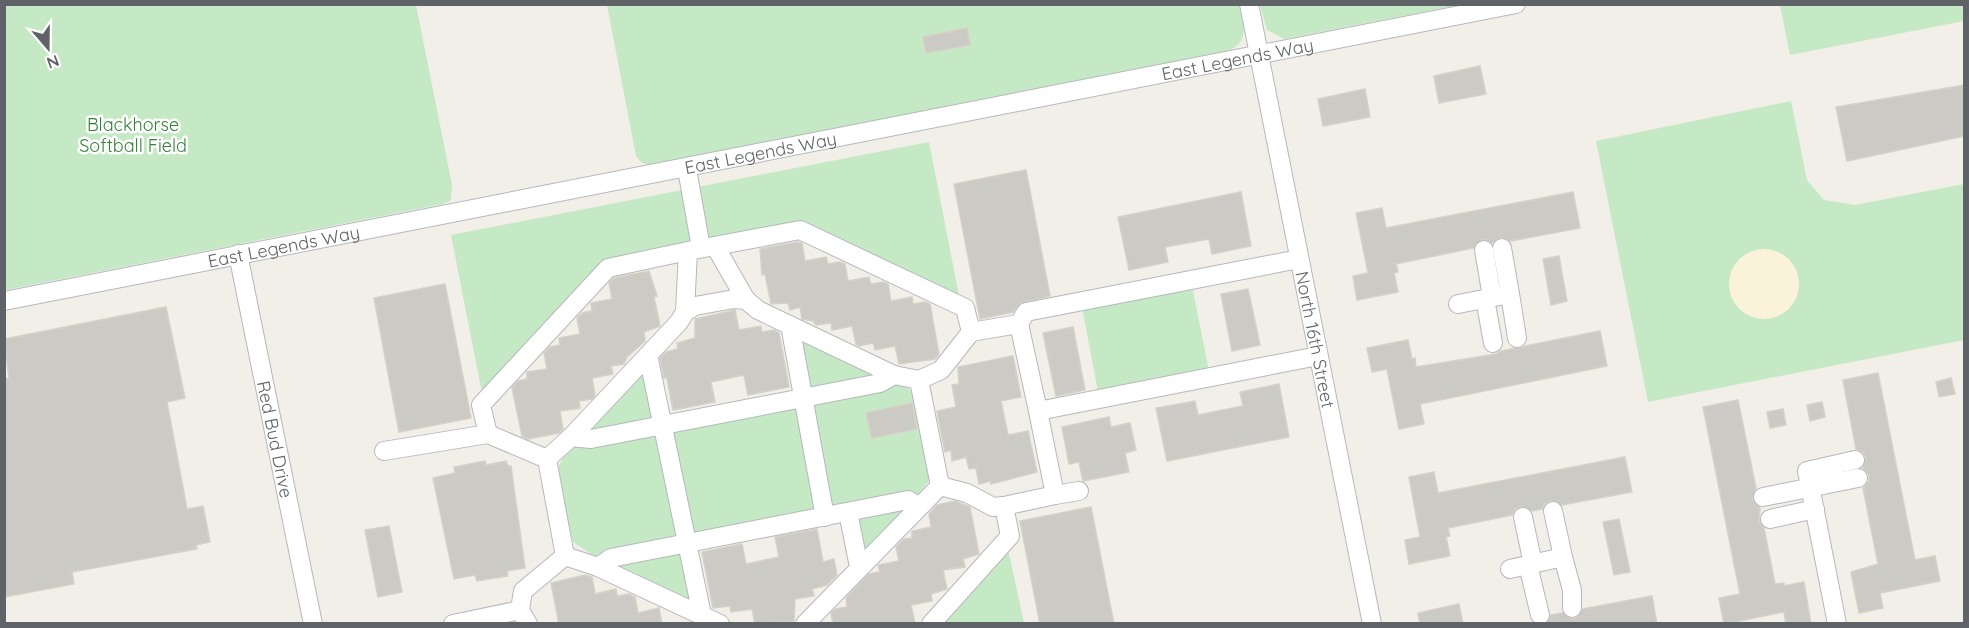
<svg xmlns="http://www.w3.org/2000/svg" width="1969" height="628" viewBox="0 0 1969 628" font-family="Quicksand,sans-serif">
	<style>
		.green { fill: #c5e8c5 }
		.sand { fill: #fbf3d9 }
		.building { fill: #cccac5; stroke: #d6d1c6; stroke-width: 1.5 }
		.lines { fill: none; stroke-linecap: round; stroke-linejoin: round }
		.minor-casing { stroke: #b5b8bc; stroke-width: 20 }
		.minor { stroke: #fff; stroke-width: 18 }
		.labels { text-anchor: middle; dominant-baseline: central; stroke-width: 5; stroke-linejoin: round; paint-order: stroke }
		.street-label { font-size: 18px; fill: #5f6368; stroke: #fff }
		.park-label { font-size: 18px; fill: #348238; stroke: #fff }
	</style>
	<rect width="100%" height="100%" fill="#f1efe8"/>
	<!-- green -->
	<g class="green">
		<path d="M1240,4c4,20 10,39 -13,47l-579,114 -7,-3 -5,-6 -29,-151z"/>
		<path d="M4,5h412l36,180 -1,15 -8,4 -438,86z"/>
		<path d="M1260,5v-1l199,1 -175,34 -17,-9z"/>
		<path d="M1780,5h184v16l-174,34z"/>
		<path d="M1791,101l16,79 17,20 31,5 109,-21v156l-316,62 -52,-261z"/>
		<path d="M929,142l30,154 -162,-72 -189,37 -125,130 -2,-3 -30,-153z"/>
		<path d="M1192,286l17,85 -111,21 -16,-85z"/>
		<path d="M796,335c27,12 106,39 120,62l14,82 -22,30 -43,45 -13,-49 -169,33 11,65 -82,-35 -39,-26 -16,-69c9,-37 61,-79 87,-107l16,63 148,-29z"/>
		<path d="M1008,549l16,74 -88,1z"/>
	</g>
	<!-- sand -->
	<circle class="sand" cx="1764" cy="284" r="35"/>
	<!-- building -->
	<g class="building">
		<path d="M967,28l3,17 -44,8 -3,-16z"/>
		<path d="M1480,66l6,28 -47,9 -5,-27z"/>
		<path d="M1965,85v51l-118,25 -11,-54z"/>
		<path d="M1365,89l5,28 -47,9 -5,-27z"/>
		<path d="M1026,170l24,126 -30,7 -7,9 -33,7 -26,-135z"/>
		<path d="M1241,192l10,54 -39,8 -3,-15 -44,8 3,15 -39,8 -11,-53z"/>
		<path d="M1573,192l7,36 -69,13 -10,-4 -9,6 -10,-4 -9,9 -77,16 2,8 -4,1 4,19 -41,8 -4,-24 15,-3 -12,-60 26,-5 4,20z"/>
		<path d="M798,242l4,1 3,18 21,-4 2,7 12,-2 5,2 3,17 21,-4 2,7 12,-2 5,2 3,17 21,-4 1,7 12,-2 5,2 9,50 -4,5 -36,5 -4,-18 -20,4 -2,-7 -14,3 -3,-2 -4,-18 -20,4 -1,-7 -15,2 -3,-4 -11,-2 -2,-12 -10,3 -2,-7 -17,1 -6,-30 -3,1 -2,-26z"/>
		<path d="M1559,256l8,45 -16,4 -8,-46z"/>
		<path d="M649,271l8,25 -3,1 6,29 -16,6 1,9 -18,16 -3,7 -13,2 2,8 -21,4 3,17 -3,4 -13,2 1,7 -20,3 3,18 -4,4 -31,6 -6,-3 -10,-48 6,-7 9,-2v-7l20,-3 -3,-16 6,-6 10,-2 -1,-7 21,-4 -3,-16 5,-5 10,-2 -1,-8 21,-4 -3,-16 5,-5z"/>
		<path d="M445,284l26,134 -72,14 -25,-134z"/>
		<path d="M1248,289l12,56 -28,6 -11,-57z"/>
		<path d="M166,307l19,91 -18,4 20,107 16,-3 7,36 -14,3 1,4 -125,23 2,12 -70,13v-218l5,-1 -5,-39z"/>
		<path d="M735,310l4,20 22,-4 1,6 12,-2 5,3 10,54 -41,8 -4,-20 -33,7 4,20 -42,8 -6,-32h-3l-4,-20 6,-6 12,-3 -1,-6 18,-5v-19z"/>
		<path d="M1073,327l12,63 -29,6 -13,-63z"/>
		<path d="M1600,331l7,35 -187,38 4,20 -25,5 -12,-60 -15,3 -5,-24 41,-8 4,19 3,-1 1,9 80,-13 5,-3z"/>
		<path d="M1013,356l8,41 -20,4 7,34 20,-4 9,41 -46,12v-3l-12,3 -3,-16 -7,1 -3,-12 -14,4 -1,-11 -6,2 -8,-41 19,-4 -4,-22 7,-1 -1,-17z"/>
		<path d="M1878,373l37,187 20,-4 5,25 -60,12 3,15 -24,5 -8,-41 27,-8 -15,-76 6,-7v-6l-6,-7 3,-10 -3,-6 -7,-3 -13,-69z"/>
		<path d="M1951,378l4,16 -16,3 -3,-15z"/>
		<path d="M1279,384l10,53 -122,24 -11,-53 39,-7 3,14 45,-9 -3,-14z"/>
		<path d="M1738,400l18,88 -4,11 8,9 -1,13 5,7 11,56 9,-1v3l20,-4 7,42h-25l-2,-12 -60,12 -5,-26 21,-4 -37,-187z"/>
		<path d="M1822,402l3,15 -15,4 -3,-16z"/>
		<path d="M912,403l5,26 -45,9 -6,-25z"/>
		<path d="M1783,409l3,16 -16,3 -3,-16z"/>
		<path d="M1109,417l2,10 19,-4 6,27 -11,3 4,19 -46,9 -4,-19 -10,2 -7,-37z"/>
		<path d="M1625,457l7,35 -70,13 -11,-5 -6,3 -3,6 -10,2 -11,-5 -6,3 -3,6 -64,13 2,8 -4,1 4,19 -41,8 -4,-24 15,-3 -11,-60 25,-5 4,21z"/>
		<path d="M485,461l1,4 20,-4 2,5h3l14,102 -18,3 1,5 -31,5 -2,-6 -21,4 -21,-101 22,-5 -1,-6z"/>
		<path d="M955,501l15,6 9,47 -16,5 2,8 -22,3 4,19 -16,5 1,7 -21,4 4,19h-82l-2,-11 4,-4 12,-2 -1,-9 23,-24 11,-2 -2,-7 21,-4 -3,-14 8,-8 8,-1v-7l19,-4 -2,-13 8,-9z"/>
		<path d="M1091,507l23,117h-74l-20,-103z"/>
		<path d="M1619,519l11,53 -16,3 -11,-53z"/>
		<path d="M389,526l13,66 -24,5 -13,-67z"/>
		<path d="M817,529l6,33 11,-3 3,16 -10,10 -15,4 2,7 -19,3 -1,22 -39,3 -3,-15 -21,3 -1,-6 -17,2 -11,-56 40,-8 4,20 33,-7 -4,-20z"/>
		<path d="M585,575l7,2 3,17 21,-5 1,7 12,-2 6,3 3,16 21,-5 3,16h-103l-8,-41z"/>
		<path d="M1652,596l5,28h-110l4,-9 11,-2 11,6 5,-2 5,-8z"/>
		<path d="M1459,604l4,20h-43l-2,-11z"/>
	</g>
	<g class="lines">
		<!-- minor casing -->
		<g class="minor-casing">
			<g id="minor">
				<path id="s1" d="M1249,4l123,620"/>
				<path d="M687,169l14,79"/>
				<path d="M715,246l31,54"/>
				<path d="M1502,248l8,46"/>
				<path d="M1484,250l8,47"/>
				<path id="s2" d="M238,254l75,370"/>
				<path d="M1485,299l8,44"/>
				<path id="s3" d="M4,301l1512,-297"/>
				<path d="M1458,304l52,-10 7,44"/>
				<path d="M685,312l3,-61"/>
				<path d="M1019,324l7,-12 273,-53"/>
				<path d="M790,325l35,192"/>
				<path d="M971,332l48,-8 19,87 280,-55"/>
				<path d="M648,355l54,260"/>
				<path d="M571,437l20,2 289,-56 14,-8"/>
				<path d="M384,451l104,-17"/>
				<path d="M547,459l-59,-25 -7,-29 127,-137 80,-17 112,-21 165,78 6,24 -30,38 -22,10"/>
				<path d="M1055,495l24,-4"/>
				<path d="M1763,497l95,-19"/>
				<path d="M1004,506l51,-11 -17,-84"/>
				<path d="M848,512l11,55"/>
				<path d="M1523,517l10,47"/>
				<path d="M1770,519l45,-10"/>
				<path d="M1563,557l9,33v18"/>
				<path d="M1528,565l12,50"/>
				<path d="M598,567l13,-9 297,-58 10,6"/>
				<path d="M1510,569l53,-12 -10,-46"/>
				<path d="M453,624l67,-14"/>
				<path d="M528,624l-8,-14 3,-19 42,-35"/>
				<path d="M720,624l-122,-57 -33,-11 -18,-97 24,-22 108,-115 6,-10 10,-6 39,-7 12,1 12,10 136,65 25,5 21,106 -135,138"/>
				<path d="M931,624l79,-88 -6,-30 -11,1 -26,-14 -27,-7"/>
				<path d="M1837,624l-30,-153 48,-11"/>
			</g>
		</g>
		<!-- minor -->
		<use href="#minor" class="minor"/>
	</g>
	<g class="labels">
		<!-- street labels -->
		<g class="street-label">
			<text stroke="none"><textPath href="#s3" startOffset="1257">East Legends Way</textPath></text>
			<text stroke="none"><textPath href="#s3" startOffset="771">East Legends Way</textPath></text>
			<text stroke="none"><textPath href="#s3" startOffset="285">East Legends Way</textPath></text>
			<text stroke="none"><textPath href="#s1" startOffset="342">North 16th Street</textPath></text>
			<text stroke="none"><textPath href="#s2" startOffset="189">Red Bud Drive</textPath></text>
		</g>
		<!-- park labels -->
		<g class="park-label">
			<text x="133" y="124">Blackhorse<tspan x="133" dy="21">Softball Field</tspan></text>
		</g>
	</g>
	<!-- border -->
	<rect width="1969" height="628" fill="none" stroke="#5f6368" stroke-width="12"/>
	<!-- north arrow -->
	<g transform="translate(48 48) rotate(160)" stroke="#ffffff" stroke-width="4.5" paint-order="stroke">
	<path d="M0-4.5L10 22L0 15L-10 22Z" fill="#5f6368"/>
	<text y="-9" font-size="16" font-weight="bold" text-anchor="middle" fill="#5f6368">N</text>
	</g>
</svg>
